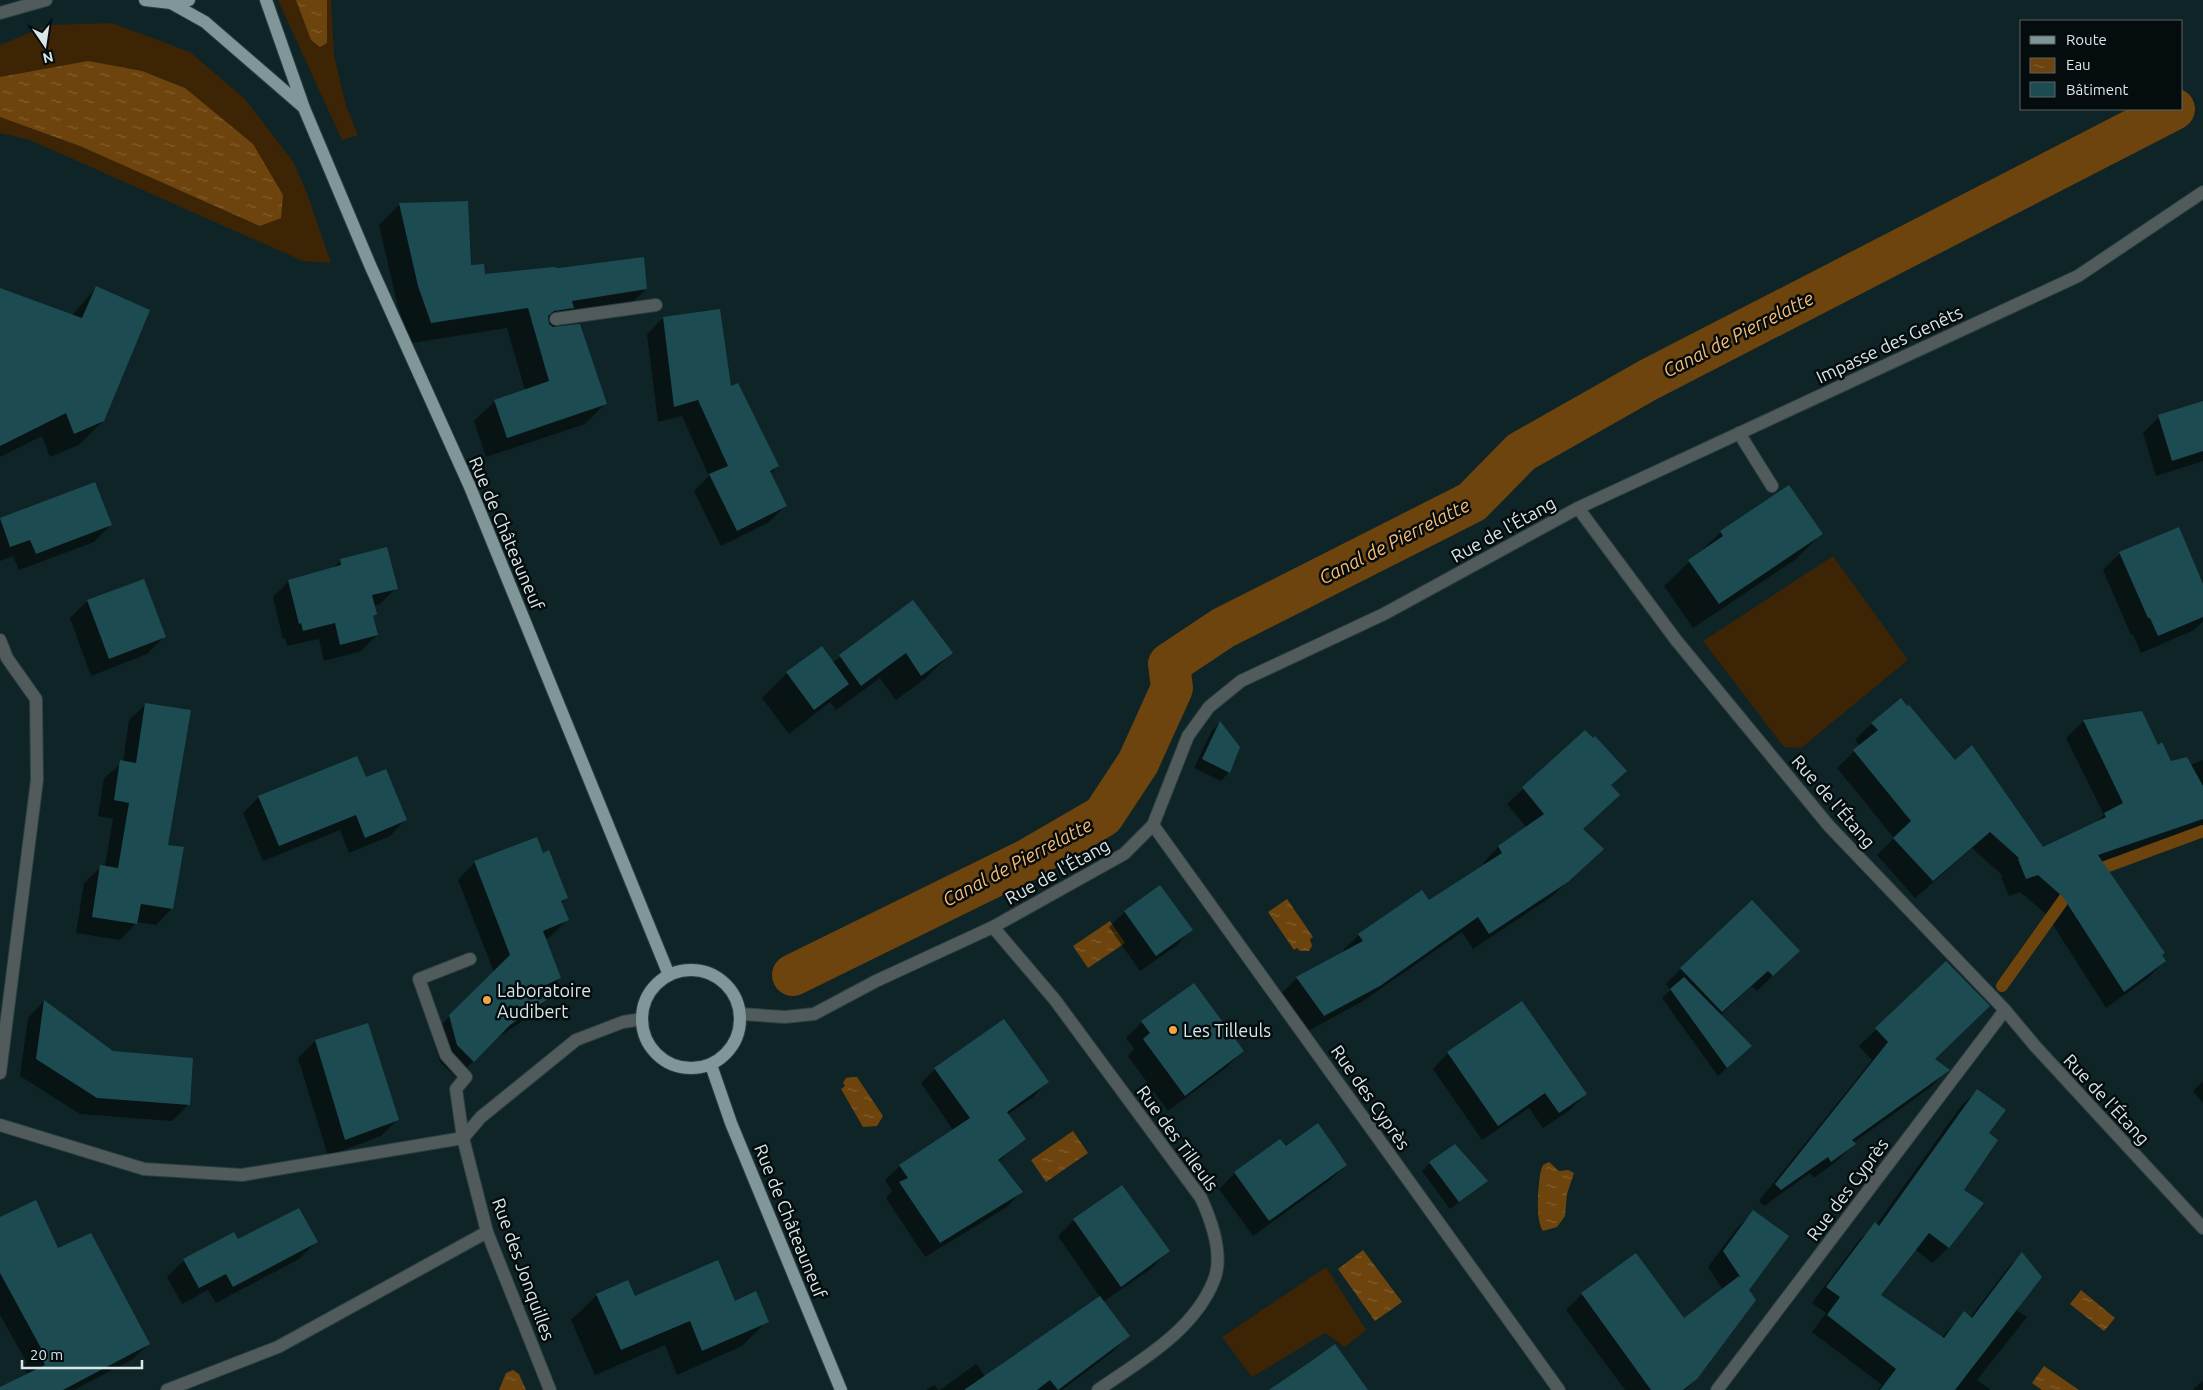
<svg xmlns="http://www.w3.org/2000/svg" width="2203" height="1390" viewBox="0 0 2203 1390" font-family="Ubuntu,sans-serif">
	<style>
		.grass { fill: #3d2405 }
		.water { fill: url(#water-ripples) }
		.shadow { fill: #0007 }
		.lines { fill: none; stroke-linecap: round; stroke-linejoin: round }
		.stream { stroke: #6d440d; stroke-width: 12 }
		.canal { stroke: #6d440d; stroke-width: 42 }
		.building { fill: #1c4c52 }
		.minor-casing { stroke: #2b3f42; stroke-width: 14 }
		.major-casing { stroke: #2b3f42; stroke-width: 14 }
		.minor { stroke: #515b5c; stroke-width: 12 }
		.major { stroke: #819698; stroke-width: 12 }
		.poi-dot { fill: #f3a443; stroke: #040c0d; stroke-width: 2 }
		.labels { text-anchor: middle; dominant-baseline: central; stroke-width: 5; stroke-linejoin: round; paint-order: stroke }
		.street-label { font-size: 18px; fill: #dae6e8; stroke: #040c0d }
		.poi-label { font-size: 18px; fill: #dae6e8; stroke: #040c0d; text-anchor: start }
		.water-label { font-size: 19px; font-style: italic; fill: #fcbb73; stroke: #040c0d }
	</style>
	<defs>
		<pattern id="water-ripples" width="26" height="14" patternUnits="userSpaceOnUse" patternTransform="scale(1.25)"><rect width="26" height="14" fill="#6d440d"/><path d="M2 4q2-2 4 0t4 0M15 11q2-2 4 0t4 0" fill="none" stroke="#815f30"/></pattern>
	</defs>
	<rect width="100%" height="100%" fill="#0f2427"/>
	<!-- grass -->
	<g class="grass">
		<path d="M278,0h53l3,55 12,51 12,29 -16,5z"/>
		<path d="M112,23l78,29 55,47 49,64 14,33 23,67 -28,-2 -273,-121 -30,-7v-88l49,-20z"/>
		<path d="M1833,556l75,104 -107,88 -17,-1 -81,-106z"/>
		<path d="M1326,1267l40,63 -21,17 -20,-14 -73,44 -30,-40z"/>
	</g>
	<!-- water -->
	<g class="water">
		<path d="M296,0h31v43l-7,4 -9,-7z"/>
		<path d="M88,61l54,10 43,17 68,56 30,51 -2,23 -21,8 -180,-80 -80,-29v-40z"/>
		<path d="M1287,899l26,38 -3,2 2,7 -3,5h-9l-3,-3 -3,2 -26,-38z"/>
		<path d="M1110,921l15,22 -37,25 -15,-22z"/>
		<path d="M852,1077h5l26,39 -6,10 -14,1 -22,-38 4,-3 -2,-3 3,-5z"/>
		<path d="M1073,1131l15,22 -42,29 -15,-22z"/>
		<path d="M1549,1162l10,9 9,-1 6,3 -7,21 -2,22 -8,11 -14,4c-8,-12 -5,-46 -2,-61l2,-5z"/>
		<path d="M1363,1250l39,52 -27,19 -37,-52z"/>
		<path d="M2081,1290l34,28 -11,13 -34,-27z"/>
		<path d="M2044,1366l35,24h-37l-10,-7z"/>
		<path d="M513,1370l6,4 7,16h-27l7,-17z"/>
	</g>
	<!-- shadow -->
	<g class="shadow">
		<path d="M467,202l3,64 14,9 75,-6 87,20 -20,20 -65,10 -8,9 53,75 -21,21 -99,33 -12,-36 21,-20 30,-11 -18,-62 -96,15 -13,-36 -19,-82 20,-20z"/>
		<path d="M96,288l7,133 -24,24 -29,12 -8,-21 -42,21v-168l71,27z"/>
		<path d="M663,318l67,70 48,78 -8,8 15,32 -16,16 -48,24 -27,-55 15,-15 -27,-60 -24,6 -11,-88z"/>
		<path d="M2203,403v58l-47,15 -13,-43 16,-16z"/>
		<path d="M95,483l16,41 -17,18 -75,28 -6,-14 -13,5v-41z"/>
		<path d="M1721,532l100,2 -25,25 -103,69 -29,-42z"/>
		<path d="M2120,553l83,34v34l-9,9 -53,23 -8,-19 -2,1 -28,-65z"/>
		<path d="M341,560l55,28 -16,16 -6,2 -2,11 5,18 -16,16 -37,10 -5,-22 -32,7 -2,-8 -2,1 -10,-42 16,-16 43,-12z"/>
		<path d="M143,580l21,57 -17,17 -56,22 -21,-58 17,-17z"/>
		<path d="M913,602l38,51 -25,25 -30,22 -16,-22 -44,32 -6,-8 -41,32 -27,-36 25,-25 34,-25 11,15z"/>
		<path d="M146,704l26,204 -16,17 -19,-3 -17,18 -44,-7 8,-50 17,-16h4l8,-48 -15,-3 6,-38 19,-16 6,-42z"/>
		<path d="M2141,712l17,34 13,16 19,3 13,-5v71l-100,32 62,98 -17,17 -42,30 -60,-94 -26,-22 -11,4 -8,-19 2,-1 -31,-28 -57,50 -38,-43 17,-17 -57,-70 23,-22 -5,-6 17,-17 83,38 88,88 51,-24 10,-10 -38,-77 18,-17z"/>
		<path d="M1220,723l9,49 -8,9 -27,-13 18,-38z"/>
		<path d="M1585,732l8,8 17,46 -28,44 5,34 -36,33 -78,52 -11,-17 -99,69 -55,30 -27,-37 16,-16 48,-25 -2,-3 16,-15 69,-34 57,-36 -2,-2 15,-16 29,-19 -20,-24z"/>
		<path d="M365,778l41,41 -16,17 -41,17 -9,-23 -77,31 -20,-48 16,-16z"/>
		<path d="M542,855l24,43 -6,6 7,16 -17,17 -5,2 15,39 -15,14 2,7 -17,17 -37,25 -36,37 -17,-16 -7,-29 61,-61 -36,-92 17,-18z"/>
		<path d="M1125,912l66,18 -15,16 -36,25 -31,-44z"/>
		<path d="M1946,962l-13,97 14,11 -16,17 -78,56 1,1 -17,17 -23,17 -4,-5 -46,33 -5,-5 113,-141 -13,-14z"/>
		<path d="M1782,967l-25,24 -5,-5 -32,29 22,39 -24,22 -56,-78 9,-8 -5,-6 15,-15z"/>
		<path d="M44,1001l68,52 76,52 -16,16 -92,-7 -60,-38 8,-58z"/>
		<path d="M1142,1022l100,29 -15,16 -59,44 -40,-55 6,-7 -8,-11z"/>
		<path d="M367,1025l31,94 -17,17 -53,20 -30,-98 17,-17z"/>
		<path d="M1448,1053l137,41 -15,16 -27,18 -14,-20 -47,32 -49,-71z"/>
		<path d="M935,1069l112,13 -14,15 -26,18 18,23 -27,24 23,30 -14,15 -82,50 -39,-59 6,-7 -7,-11 15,-14 53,-36 -32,-47z"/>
		<path d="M2203,1081v22l-10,-12z"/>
		<path d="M1977,1091l10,43 -25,56 20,14 -34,44 -16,15 -17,-14 -35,47 61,42 23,-25 6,5 37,-49 15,-15 -6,56 11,7 -50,63 14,10h-113l4,-5 -70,-53 14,-19 -14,-10 47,-63 17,-15 85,-119z"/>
		<path d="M1430,1163l57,18 -37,28 -28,-38z"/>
		<path d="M1346,1165l-16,15 -77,56 -34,-47 16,-16z"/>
		<path d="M1122,1187l46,64 -16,17 -49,34 25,34 -17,17 -49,37h-34l72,-93 -42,-61 16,-16z"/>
		<path d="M1753,1212l-5,78 -50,87 -13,13h-60l-59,-80 16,-16 101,25 40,-29 -15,-23 30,-40z"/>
		<path d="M0,1218l57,32 91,94 -15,15 -59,31h-74v-2l27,-14 -4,-7 4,-4 -27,-48z"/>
		<path d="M237,1241l79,1 -17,17 -83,44 -8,-13 -26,14 -15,-27 17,-17z"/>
		<path d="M597,1295l137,7 33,19 -25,25 -65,29 -12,-30 -70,30 -24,-55z"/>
		<path d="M976,1364l19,26h-55z"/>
		<path d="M2203,1381v9h-10l5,-5z"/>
		<path d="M934,1385l4,5h-12z"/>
	</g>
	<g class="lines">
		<!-- stream -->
		<g class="stream">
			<path d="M2092,874l5,-4 106,-39"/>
			<path d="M2002,986l67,-94 6,-4"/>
		</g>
		<!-- canal -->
		<path class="canal" d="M793,975l236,-116 74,-43 35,-53 34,-75 -3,-24 54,-36 249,-126 49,-50 127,-72 526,-271"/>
	</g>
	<!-- building -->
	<g class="building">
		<path d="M468,201l3,64 13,-1 1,10 68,-7 6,1 85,-11 3,32 -75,12 2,7 -20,3 -6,5 1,8 4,3 27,-3 27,80 -100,34 -13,-38 55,-19 -21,-73 -97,15 -13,-37 -19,-83z"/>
		<path d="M96,286l54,24 -46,111 -30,13 -8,-21 -66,33v-158l82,30z"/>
		<path d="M720,309l11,77 7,-3 41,83 -9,5 17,35 -50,25 -28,-57 19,-8 -30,-66 -24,7 -11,-90z"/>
		<path d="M2203,401v50l-31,10 -14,-46z"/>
		<path d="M95,482l17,43 -76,29 -6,-14 -20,7 -10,-29z"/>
		<path d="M1789,485l34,49 -104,70 -31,-44 35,-24 -3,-5z"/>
		<path d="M2179,527l24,57v33l-45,19 -8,-18h-2l-29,-66z"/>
		<path d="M387,547l11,42 -26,6 5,19 -4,2 5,19 -38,10 -5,-22 -32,8 -2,-8 -2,1 -11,-44 53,-15 -1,-6z"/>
		<path d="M144,579l22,58 -57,22 -22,-59z"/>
		<path d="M913,600l40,53 -32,23 -15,-23 -45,33 -22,-31z"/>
		<path d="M822,646l27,38 -35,26 -28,-38z"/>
		<path d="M1901,698l6,8 2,-1 46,55 17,-15 71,102 63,-30 -2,-4 19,-10 -40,-83 59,-9 16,34 4,-3 9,19 16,-4 16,29v33l-105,36 67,98 -3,2 4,6 -42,31 -61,-95 -25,-22 -12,4 -8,-20 1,-1 -29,-26 -57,49 -40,-43 18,-17 -58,-71 25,-20 -7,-7z"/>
		<path d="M145,703l46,7 -23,135 16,2 -11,62 -32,-5 -4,20 -45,-7 8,-52 18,3 11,-65 -15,-3 6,-40 16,3z"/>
		<path d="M1220,721l20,26 -10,26 -28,-14z"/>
		<path d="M1585,730l8,8 2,-2 32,35 -16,14 9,10 -37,34 21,20 -36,33 -79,52 -11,-17 -98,69 -56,30 -28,-39 67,-36 -5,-7 64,-44 7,10 73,-47 -4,-7 46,-32 -22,-27z"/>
		<path d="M357,756l9,21 20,-8 21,51 -42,18 -9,-23 -77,31 -21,-50z"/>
		<path d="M537,837l6,16 6,-3 19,48 -7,3 8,19 -26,11 18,47 -17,8 4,13 -38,26 -36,37 -17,-17 -8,-30 61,-60 -36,-94z"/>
		<path d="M1160,885l33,45 -37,26 -32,-45z"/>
		<path d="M1752,900l48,51 -27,25 -5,-5 -46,41 -42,-44z"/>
		<path d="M1946,961l44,45 -55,53 15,11 -98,70 4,4 -25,18 -3,-5 -47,33 -6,-6 113,-142 -13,-14z"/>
		<path d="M1684,977l68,69 -25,22 -57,-79z"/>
		<path d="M1194,983l50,68 -59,45 -42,-57 7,-6 -9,-12z"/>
		<path d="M44,1000l69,51 80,7 -3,47 -93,-7 -61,-39z"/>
		<path d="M1522,1001l65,93 -28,19 -14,-20 -47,33 -51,-74z"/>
		<path d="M1004,1019l45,63 -42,30 19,27 -28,21 25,32 -83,51 -41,-61 9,-4 -9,-13 71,-47 -36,-50z"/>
		<path d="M368,1023l31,97 -54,20 -30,-100z"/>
		<path d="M1977,1089l29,21 -17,23 9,7 -34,50 20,13 -35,45 -20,-15 -48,62 63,43 20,-27 8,7 50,-66 20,25 -87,113h-75l16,-21 -69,-54 13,-18 -14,-10 49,-65 4,4z"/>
		<path d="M1318,1123l29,42 -78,56 -35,-49 46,-33 6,7z"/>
		<path d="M1455,1144l33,37 -29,21 -30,-40z"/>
		<path d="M1122,1185l48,66 -49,36 -48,-68z"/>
		<path d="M36,1200l22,48 33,-15 59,111 -87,46h-63v-3l45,-22 -8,-14 4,-3 -41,-75v-56z"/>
		<path d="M299,1208l19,34 -85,45 -7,-13 -27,14 -16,-29 51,-27 4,7z"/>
		<path d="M1753,1210l36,26 -40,54 7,10 -59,79 -14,11h-32l-70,-97 55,-40 48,65 55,-42 2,2 -18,-27z"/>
		<path d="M718,1260l17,41 21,-10 13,31 -67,29 -12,-30 -69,29 -25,-56 32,-14 7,16z"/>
		<path d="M1100,1296l30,40 -72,54 -8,-10 -13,10h-73z"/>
		<path d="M1335,1344l33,46h-99l44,-30z"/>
	</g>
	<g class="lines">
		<!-- minor casing -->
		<g class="minor-casing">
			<g id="minor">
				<path d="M0,13l46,-13"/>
				<path d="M556,319l100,-14"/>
				<path d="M1739,433l33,53"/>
				<path d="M1578,508l98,132 153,186 176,184 30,36 168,182"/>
				<path d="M0,640l7,18 29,41 1,81 -37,293"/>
				<path d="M1153,825l406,565"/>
				<path d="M993,927l62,73 146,198c11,24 23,57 13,82 -20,51 -74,81 -116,110"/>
				<path d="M470,959l-51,20 27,76 20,22 -10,12 7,49 24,94 63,158"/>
				<path d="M741,1014l44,3 29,-3 62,-33 117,-54 131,-73 29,-29 35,-89 21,-29 32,-26 143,-67 194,-106 500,-232 125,-84"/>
				<path d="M0,1125l144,44 98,6 221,-37"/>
				<path d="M463,1138l18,-21 95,-77 47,-18 19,-3"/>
				<path d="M167,1390l111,-43 209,-115"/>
				<path d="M1717,1390l288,-380"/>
			</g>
		</g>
		<!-- major casing -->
		<g class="major-casing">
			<g id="major">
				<path d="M145,0l26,3 18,-3"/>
				<path d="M266,0l38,108 66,157 100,222 199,488"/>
				<path d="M171,3l34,19 97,84"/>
				<circle cx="691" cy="1019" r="49"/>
				<path d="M711,1065l20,58 110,267"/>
			</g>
		</g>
		<!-- minor -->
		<use href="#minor" class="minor"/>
		<!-- major -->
		<use href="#major" class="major"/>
	</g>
	<!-- markers -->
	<g class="poi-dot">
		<circle cx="487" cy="1000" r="5"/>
		<circle cx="1173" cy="1030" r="5"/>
	</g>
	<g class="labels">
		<!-- street labels -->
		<g class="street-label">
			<text transform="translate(1889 344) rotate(-25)">Impasse des Genêts</text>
			<text transform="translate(1503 529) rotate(-29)">Rue de l'Étang</text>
			<text transform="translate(507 533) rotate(67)">Rue de Châteauneuf</text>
			<text transform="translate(1834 801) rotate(49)">Rue de l'Étang</text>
			<text transform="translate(1057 871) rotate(-29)">Rue de l'Étang</text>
			<text transform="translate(1371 1097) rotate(55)">Rue des Cyprès</text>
			<text transform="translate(2107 1099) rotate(47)">Rue de l'Étang</text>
			<text transform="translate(1178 1138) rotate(54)">Rue des Tilleuls</text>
			<text transform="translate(1847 1189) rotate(-53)">Rue des Cyprès</text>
			<text transform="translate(791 1221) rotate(68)">Rue de Châteauneuf</text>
			<text transform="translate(524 1269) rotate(70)">Rue des Jonquilles</text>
		</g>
		<!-- poi labels -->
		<g class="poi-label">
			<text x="497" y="990">Laboratoire<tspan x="497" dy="21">Audibert</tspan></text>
			<text x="1183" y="1030">Les Tilleuls</text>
		</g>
		<!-- water labels -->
		<g class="water-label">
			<text transform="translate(1738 334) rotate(-27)">Canal de Pierrelatte</text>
			<text transform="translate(1394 541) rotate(-27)">Canal de Pierrelatte</text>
			<text transform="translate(1017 862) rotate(-28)">Canal de Pierrelatte</text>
		</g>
	</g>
	<!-- legend -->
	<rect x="2020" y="20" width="162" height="90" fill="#040c0d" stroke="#5a6365"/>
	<rect x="2030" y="36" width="25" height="8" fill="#819698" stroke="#5a6365"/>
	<text x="2066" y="45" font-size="15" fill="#dae6e8">Route</text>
	<rect x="2030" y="58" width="25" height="15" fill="url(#water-ripples)" stroke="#5a6365"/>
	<text x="2066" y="70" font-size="15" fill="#dae6e8">Eau</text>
	<rect x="2030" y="82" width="25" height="15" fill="#1c4c52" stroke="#5a6365"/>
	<text x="2066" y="95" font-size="15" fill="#dae6e8">Bâtiment</text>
	<!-- north arrow -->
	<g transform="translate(45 45) rotate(167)" stroke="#040c0d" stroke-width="4" paint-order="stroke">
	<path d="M0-4L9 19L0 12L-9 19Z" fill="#dae6e8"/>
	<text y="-8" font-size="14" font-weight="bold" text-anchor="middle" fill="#dae6e8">N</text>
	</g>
	<!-- scale -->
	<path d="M22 1360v8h120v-8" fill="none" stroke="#dae6e8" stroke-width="2.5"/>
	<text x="30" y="1360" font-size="15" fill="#dae6e8" stroke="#040c0d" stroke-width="4" paint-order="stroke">20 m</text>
</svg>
